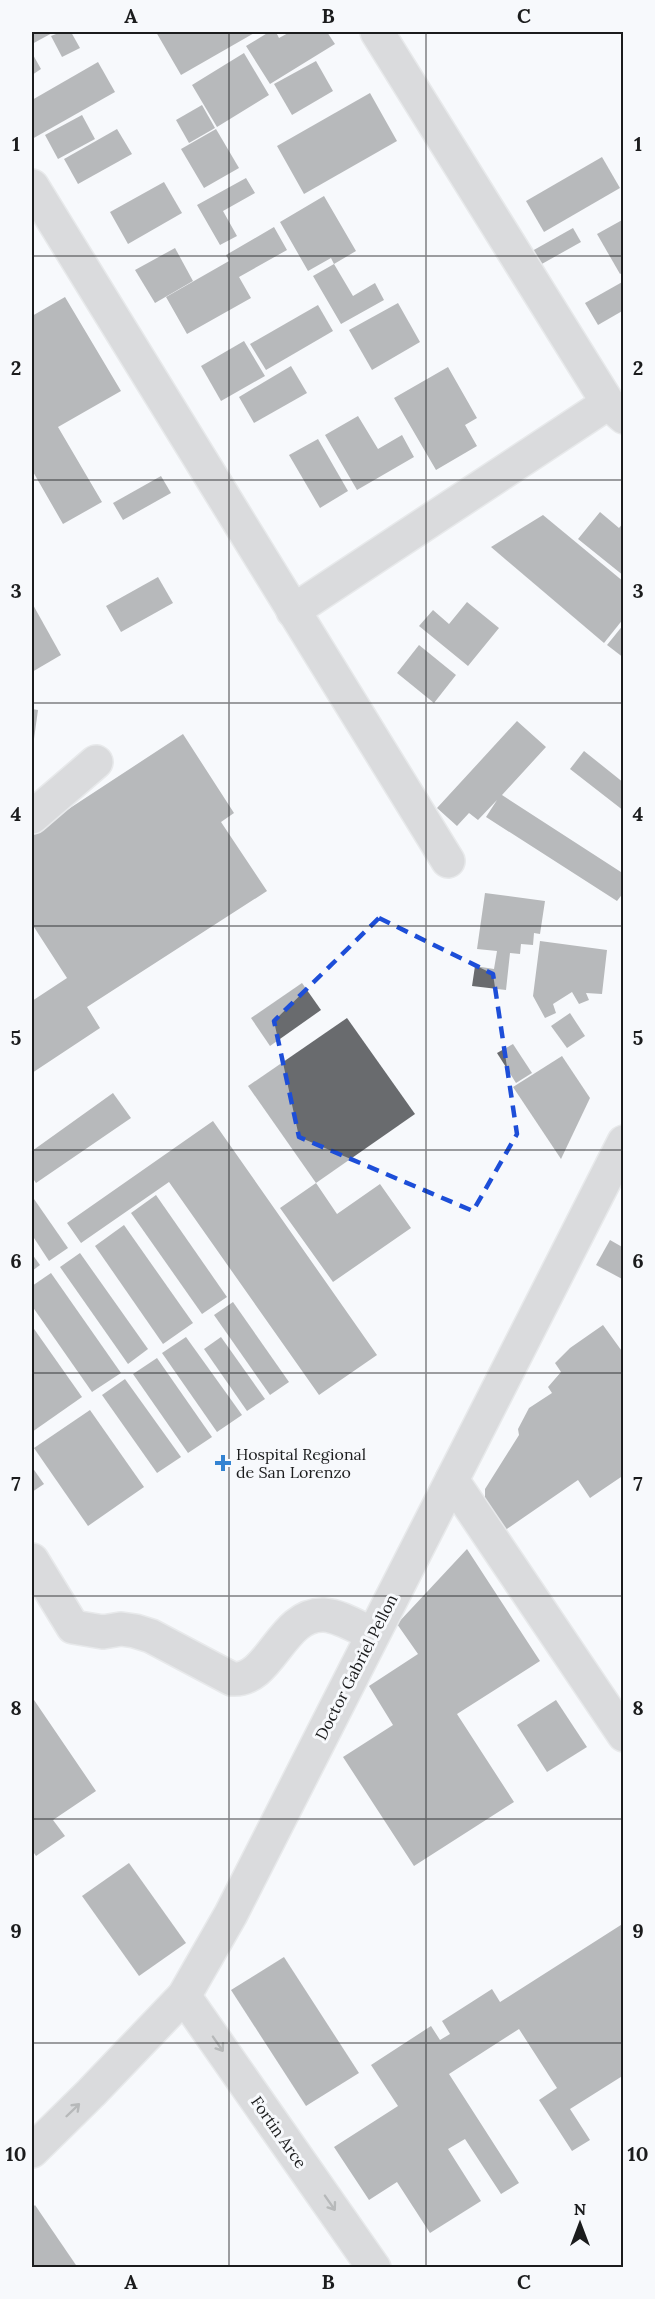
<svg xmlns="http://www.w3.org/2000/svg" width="655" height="2299" viewBox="0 0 655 2299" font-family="Lora,serif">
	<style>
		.building { fill: #696b6e }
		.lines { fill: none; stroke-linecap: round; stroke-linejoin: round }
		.minor-casing { stroke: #d4d6d8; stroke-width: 36 }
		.minor { stroke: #b6b7b8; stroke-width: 33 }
		.oneway { stroke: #686a6a }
		.marked { fill: none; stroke: #1d4ed8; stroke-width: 4.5; stroke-dasharray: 12 8; stroke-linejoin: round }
		.grid { fill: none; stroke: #1b1c1d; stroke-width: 1.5; stroke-opacity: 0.55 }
		.poi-dot { fill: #3383d2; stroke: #f7f9fc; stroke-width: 2 }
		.labels { text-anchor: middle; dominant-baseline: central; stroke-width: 6; stroke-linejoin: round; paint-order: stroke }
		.poi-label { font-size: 16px; fill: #1b1c1d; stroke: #f7f9fc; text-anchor: start }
		.street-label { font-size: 16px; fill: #1b1c1d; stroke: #f7f9fc }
		.neatline { fill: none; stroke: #1b1c1d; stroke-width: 2 }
		.grid-label { font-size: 20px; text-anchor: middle; font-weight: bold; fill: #1b1c1d }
	</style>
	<rect width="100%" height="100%" fill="#f7f9fc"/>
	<!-- building -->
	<g class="building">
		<path d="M32,32h22l-22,12z"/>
		<path d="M61,32h10l9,16 -18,9 -11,-21z"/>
		<path d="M156,32h100l-75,43z"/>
		<path d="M269,32h7l3,6 11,-6h37l8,12 -65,40 -24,-38z"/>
		<path d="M32,53l9,16 -9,6z"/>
		<path d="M244,53l25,42 -52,32 -25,-42z"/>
		<path d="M316,61l17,30 -41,24 -18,-31z"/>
		<path d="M98,62l17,30 -83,47v-39z"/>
		<path d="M370,93l27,48 -93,53 -27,-48z"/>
		<path d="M202,105l13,23 -26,15 -13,-23z"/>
		<path d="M82,115l13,24 -37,20 -13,-24z"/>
		<path d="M117,129l15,25 -54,30 -14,-25z"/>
		<path d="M216,129l23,39 -35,20 -23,-39z"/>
		<path d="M602,157l18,31 -76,44 -18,-31z"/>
		<path d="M246,178l9,15 -32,18 14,25 -17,9 -23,-40z"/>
		<path d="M164,182l18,31 -54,31 -18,-32z"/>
		<path d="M324,196l32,55 -22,13 -3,-6 -23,13 -28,-49z"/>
		<path d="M624,219v53l-4,2 -23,-40z"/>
		<path d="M274,227l13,23 -48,27 12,21 -64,36 -21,-37 63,-36 -3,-6z"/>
		<path d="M573,228l8,14 -41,23 -8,-14z"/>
		<path d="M175,248l18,33 -38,22 -20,-33z"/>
		<path d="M334,264l19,32 22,-13 9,17 -43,24 -28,-48z"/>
		<path d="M624,281v29l-26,15 -13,-22z"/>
		<path d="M65,297l56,94 -63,36 44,75 -39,22 -31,-54v-154z"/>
		<path d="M398,303l22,39 -48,28 -23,-40z"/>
		<path d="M318,305l15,26 -67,39 -16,-26z"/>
		<path d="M244,341l21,35 -44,25 -20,-35z"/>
		<path d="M291,366l16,27 -53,30 -15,-26z"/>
		<path d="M448,367l29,51 -12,7 12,21 -41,24 -42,-72z"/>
		<path d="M358,416l20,33 24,-14 12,22 -57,33 -32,-55z"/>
		<path d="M318,439l30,52 -28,17 -31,-53z"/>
		<path d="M161,476l10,17 -48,27 -10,-17z"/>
		<path d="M600,512l19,16 5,-6v54l-46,-37z"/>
		<path d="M543,515l81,67v36l-20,25 -113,-96z"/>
		<path d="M158,577l15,26 -52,29 -15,-26z"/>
		<path d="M467,602l32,26 -31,38 -49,-40 14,-16 16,14z"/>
		<path d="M32,603l29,52 -29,17z"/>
		<path d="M624,624v34l-17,-13z"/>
		<path d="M419,645l37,30 -22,28 -37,-30z"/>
		<path d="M32,709l6,1 -5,36h-1z"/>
		<path d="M517,721l29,26 -44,48 122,79v18l-7,9 -131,-84 11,-17 -19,20 -9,-7 -12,13 -20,-18z"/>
		<path d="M183,734l51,79 -13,9 46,69 -180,116 13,21 -68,45v-72l35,-23 -35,-54v-91z"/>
		<path d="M584,751l40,32v28l-54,-42z"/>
		<path d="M485,893l60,8 -5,33 -6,-1 -1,12 -12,-1 -1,10 -10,-1 -4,37 -34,-4 3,-20 19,3 3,-18 -20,-2z"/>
		<path d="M540,941l67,9 -5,44 -16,-1 3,7 -10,4 -7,-12 -19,12 3,9 -11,5 -12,-22z"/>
		<path d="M302,983l19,27 -51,36 -19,-28z"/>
		<path d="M570,1013l15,23 -18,12 -16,-22z"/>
		<path d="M347,1018l68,96 -99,69 -68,-97z"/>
		<path d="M513,1044l19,29 -16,10 -19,-30z"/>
		<path d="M562,1056l28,42 -29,61 -48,-72z"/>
		<path d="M113,1093l18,25 -95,65 -4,-6v-26z"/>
		<path d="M213,1121l164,234 -58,40 -150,-213 -88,61 -14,-20z"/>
		<path d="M316,1183l21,31 43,-30 31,44 -78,54 -53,-74z"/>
		<path d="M156,1195l71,102 -25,17 -71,-101z"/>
		<path d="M34,1199l34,49 -19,13 -17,-26v-35z"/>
		<path d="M124,1225l69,98 -30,21 -68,-98z"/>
		<path d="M610,1240l14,8v32l-28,-15z"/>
		<path d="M80,1253l68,96 -20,15 -68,-97z"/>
		<path d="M32,1254l8,11 -8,6z"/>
		<path d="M51,1273l70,100 -29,19 -60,-86v-20z"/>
		<path d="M233,1302l56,80 -19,13 -56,-80z"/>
		<path d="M603,1325l21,29v121l-34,23 -12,-18 -74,51 -19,-29v-13l34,-54 -1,-6 11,-21 23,-15 -4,-6 13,-15 -6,-9 15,-15z"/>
		<path d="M32,1326l50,71 -50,35z"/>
		<path d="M186,1337l56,78 -25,17 -55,-79z"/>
		<path d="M221,1337l44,62 -18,12 -43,-62z"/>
		<path d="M157,1358l55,79 -24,16 -55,-79z"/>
		<path d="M125,1379l56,78 -24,16 -55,-78z"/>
		<path d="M90,1410l54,77 -56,39 -54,-78z"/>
		<path d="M32,1467l12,17 -12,8z"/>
		<path d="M467,1549l73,112 -83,53 57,88 -100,64 -71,-109 50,-32 -24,-39 49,-32 -21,-30z"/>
		<path d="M32,1697l64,94 -43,29 12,16 -29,20 -4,-6z"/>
		<path d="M556,1700l31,47 -40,25 -30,-47z"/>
		<path d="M129,1863l57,80 -47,33 -57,-80z"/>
		<path d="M624,1923v152l-54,34 20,31 -18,11 -33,-51 18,-12 -38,-59 -70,45 70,109 -18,11 -36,-55 -17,10 33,52 -51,32 -33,-51 -28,18 -35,-53 64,-41 -27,-41 60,-39 9,14 10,-6 -8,-13 50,-32 8,13z"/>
		<path d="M284,1957l75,116 -53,33 -75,-116z"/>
		<path d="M35,2205l43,63h-46v-60z"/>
	</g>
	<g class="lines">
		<!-- minor casing -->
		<g class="minor-casing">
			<g id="minor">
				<path d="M377,32l231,371 16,14"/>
				<path d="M32,186l416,675"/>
				<path d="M293,611l315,-208"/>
				<path d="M32,817l64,-55"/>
				<path d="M452,1480l172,255"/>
				<path d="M32,1560l41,67 30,5 18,-3 14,2 16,5 81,43c39,3 49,-66 92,-64 16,1 33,12 48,19"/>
				<path d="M184,1996l190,272"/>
				<path d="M32,2151l59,-58 93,-97 47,-82 393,-772"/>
			</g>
		</g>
		<!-- minor -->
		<use href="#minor" class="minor"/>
	</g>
	<!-- one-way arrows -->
	<defs><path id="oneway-shaft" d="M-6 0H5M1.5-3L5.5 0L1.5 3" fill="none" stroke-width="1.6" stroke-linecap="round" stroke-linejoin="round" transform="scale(1.5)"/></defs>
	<g class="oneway">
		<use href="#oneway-shaft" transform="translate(218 2044) rotate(55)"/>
		<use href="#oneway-shaft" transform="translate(73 2110) rotate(-44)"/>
		<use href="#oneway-shaft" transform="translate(330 2203) rotate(55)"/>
	</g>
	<!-- marked area -->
	<path d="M0 0H655V2299H0ZM379,918l114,56 24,160 -44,77 -174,-74 -25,-116z" fill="#f7f9fc" fill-opacity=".55" fill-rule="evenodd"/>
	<path class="marked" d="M379,918l114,56 24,160 -44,77 -174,-74 -25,-116z"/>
	<!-- grid -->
	<path class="grid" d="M229,32v2236M426,32v2236M32,256h592M32,480h592M32,703h592M32,926h592M32,1150h592M32,1373h592M32,1596h592M32,1819h592M32,2043h592"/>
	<!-- markers -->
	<path class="poi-dot" d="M220 1454h6v6h6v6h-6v6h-6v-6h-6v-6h6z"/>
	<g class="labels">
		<!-- poi labels -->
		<g class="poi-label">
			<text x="236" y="1454">Hospital Regional<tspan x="236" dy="18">de San Lorenzo</tspan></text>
		</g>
		<!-- street labels -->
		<g class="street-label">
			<text transform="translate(356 1667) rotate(-63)">Doctor Gabriel Pellon</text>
			<text transform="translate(279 2132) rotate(55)">Fortin Arce</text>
		</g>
	</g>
	<!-- border -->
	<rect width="655" height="2299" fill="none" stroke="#f7f9fc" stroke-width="66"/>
	<!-- north arrow -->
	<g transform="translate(580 2224)" stroke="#f7f9fc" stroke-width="4.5" paint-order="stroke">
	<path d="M0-4.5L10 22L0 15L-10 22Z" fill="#1b1c1d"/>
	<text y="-9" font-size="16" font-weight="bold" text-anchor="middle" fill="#1b1c1d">N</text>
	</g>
	<rect x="33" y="33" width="589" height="2233" class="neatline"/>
	<g class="grid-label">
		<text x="131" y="23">A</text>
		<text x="328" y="23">B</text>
		<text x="524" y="23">C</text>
		<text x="16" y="151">1</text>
		<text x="638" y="151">1</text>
		<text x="16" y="375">2</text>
		<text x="638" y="375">2</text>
		<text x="16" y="598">3</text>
		<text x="638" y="598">3</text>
		<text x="16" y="821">4</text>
		<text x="638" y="821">4</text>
		<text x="16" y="1045">5</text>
		<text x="638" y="1045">5</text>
		<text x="16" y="1268">6</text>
		<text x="638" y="1268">6</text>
		<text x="16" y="1491">7</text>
		<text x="638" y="1491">7</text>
		<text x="16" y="1715">8</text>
		<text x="638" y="1715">8</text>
		<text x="16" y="1938">9</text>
		<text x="638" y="1938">9</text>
		<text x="16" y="2161">10</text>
		<text x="638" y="2161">10</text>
		<text x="131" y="2289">A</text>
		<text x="328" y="2289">B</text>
		<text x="524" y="2289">C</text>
	</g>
</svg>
